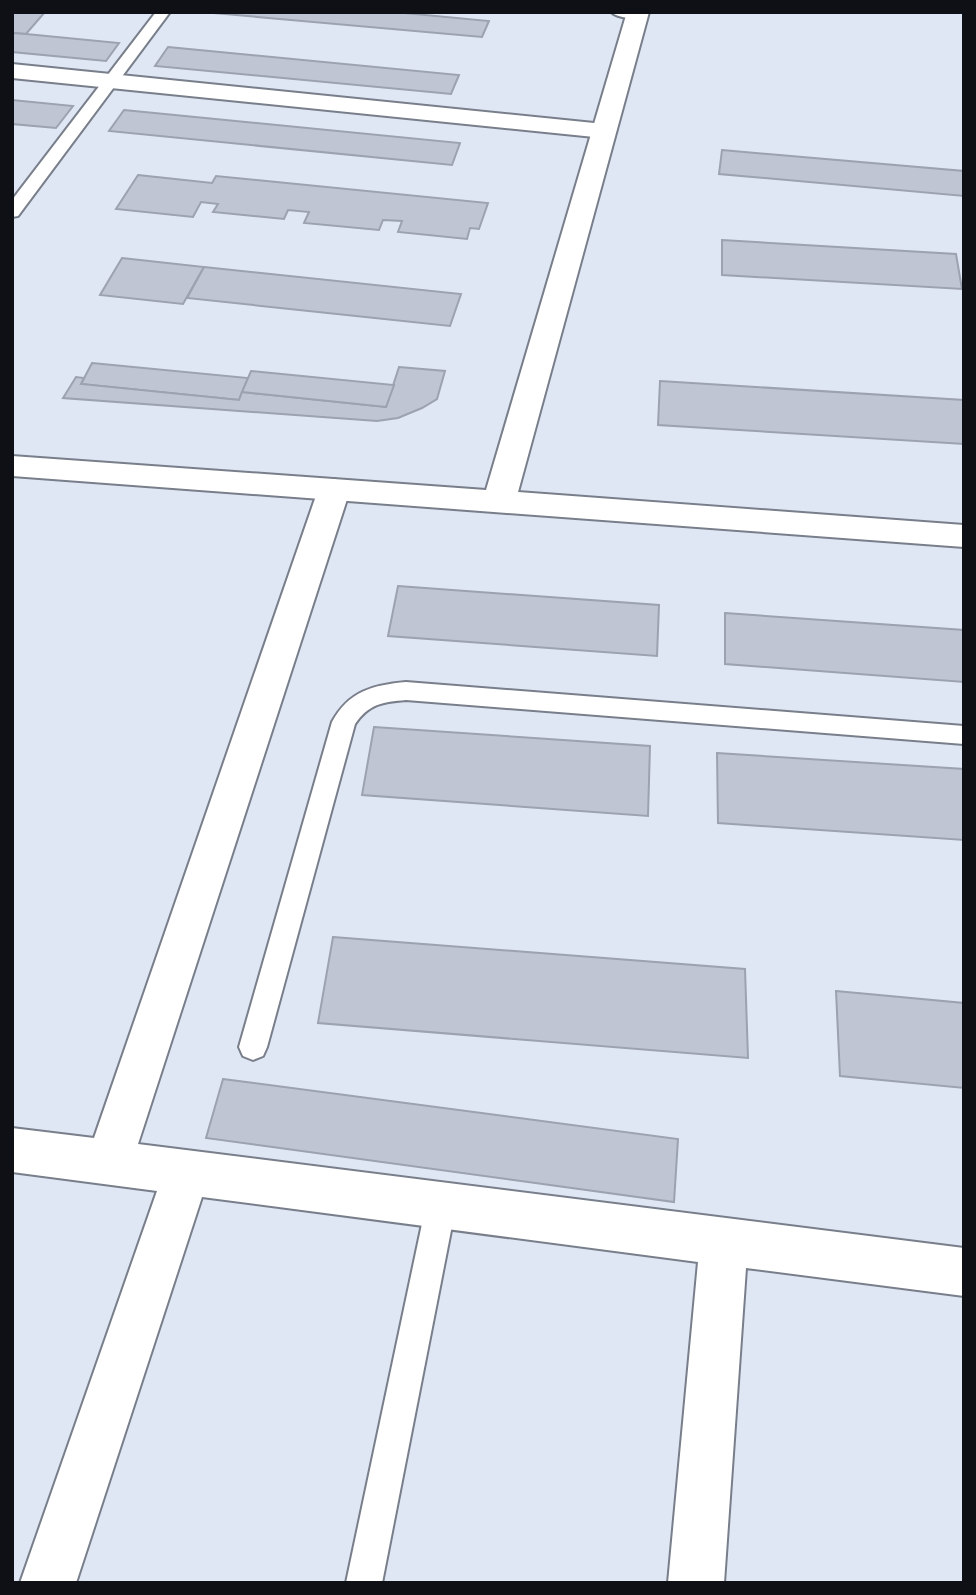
<svg xmlns="http://www.w3.org/2000/svg" width="976" height="1595" viewBox="0 0 976 1595" font-family="'Open Sans',sans-serif">
	<style>
		.building { fill: #bfc5d3; stroke: #9ca2af; stroke-width: 2 }
		.lines { fill: none; stroke-linecap: round; stroke-linejoin: round }
		.service-casing { stroke: #787e8a; stroke-width: 4 }
		.minor-casing { stroke: #787e8a; stroke-width: 4 }
		.tertiary-casing { stroke: #787e8a; stroke-width: 4 }
		.service { fill: #fff; fill-rule: evenodd }
		.minor { fill: #fff; fill-rule: evenodd }
		.tertiary { fill: #fff; fill-rule: evenodd }
	</style>
	<rect width="100%" height="100%" fill="#e0e7f4"/>
	<!-- building -->
	<g class="building">
		<path d="M12,12h33l-19,22 -14,-1z"/>
		<path d="M202,12h192l95,9 -7,16z"/>
		<path d="M12,33l14,1 93,9 -13,18 -94,-9z"/>
		<path d="M168,47l291,28 -8,19 -296,-28z"/>
		<path d="M12,100l61,6 -17,22 -44,-4z"/>
		<path d="M124,110l336,33 -8,22 -343,-34z"/>
		<path d="M722,150l242,21v25l-245,-22z"/>
		<path d="M138,175l74,8 4,-7 272,27 -9,26 -9,-1 -3,11 -69,-7 4,-11 -19,-1 -4,10 -75,-7 5,-11 -21,-2 -4,9 -71,-7 5,-8 -17,-2 -8,15 -77,-8z"/>
		<path d="M722,240l234,14 6,35 -240,-14z"/>
		<path d="M122,258l82,9 -21,37 -83,-9z"/>
		<path d="M204,267l257,27 -11,32 -263,-28z"/>
		<path d="M92,363l156,15 -9,22 -158,-16z"/>
		<path d="M399,367l46,4 -8,28 -15,9 -24,10 -21,3 -314,-23 13,-21 8,1 -3,6 158,16 3,-8 144,15z"/>
		<path d="M251,371l143,14 -8,22 -144,-15z"/>
		<path d="M660,381l304,19v44l-306,-19z"/>
		<path d="M398,586l261,19 -2,51 -269,-20z"/>
		<path d="M725,613l239,17v52l-239,-18z"/>
		<path d="M374,727l276,19 -2,70 -286,-21z"/>
		<path d="M717,753l247,16v71l-246,-17z"/>
		<path d="M333,937l412,32 3,89 -430,-35z"/>
		<path d="M836,991l128,12v85l-124,-12z"/>
		<path d="M223,1079l455,60 -4,63 -468,-64z"/>
	</g>
	<g class="lines">
		<!-- service casing -->
		<g class="service-casing">
			<g id="service">
				<path d="M156,12h14l-152,204 -6,1v-17z"/>
				<path d="M611,12h32l1,2c-7,7 -26,4 -33,-2z"/>
				<path d="M406,682l558,44v18l-558,-44c-24,2 -37,4 -51,24l-88,323 -4,9 -10,4 -10,-4 -4,-9 93,-325c17,-31 41,-37 74,-40z"/>
				<path d="M441,1190l11,5 4,10 -74,378h-36l80,-378 4,-10z"/>
			</g>
		</g>
		<!-- minor casing -->
		<g class="minor-casing">
			<g id="minor">
				<path d="M12,64l592,60 9,2 3,5 -3,5 -9,2 -592,-60z"/>
				<path d="M334,479l11,4 5,7 -212,654 826,104v48l-218,-28 -22,315h-56l30,-321 -496,-65 -126,386h-56l137,-392 -145,-19v-44l82,10 224,-648 5,-7z"/>
			</g>
		</g>
		<!-- tertiary casing -->
		<g class="tertiary-casing">
			<path id="tertiary" d="M627,12h22l-131,480 446,33v22l-952,-71v-20l474,34z"/>
		</g>
		<!-- service -->
		<use href="#service" class="service"/>
		<!-- minor -->
		<use href="#minor" class="minor"/>
		<!-- tertiary -->
		<use href="#tertiary" class="tertiary"/>
	</g>
	<!-- border -->
	<rect width="976" height="1595" fill="none" stroke="#0e1015" stroke-width="28"/>
</svg>
